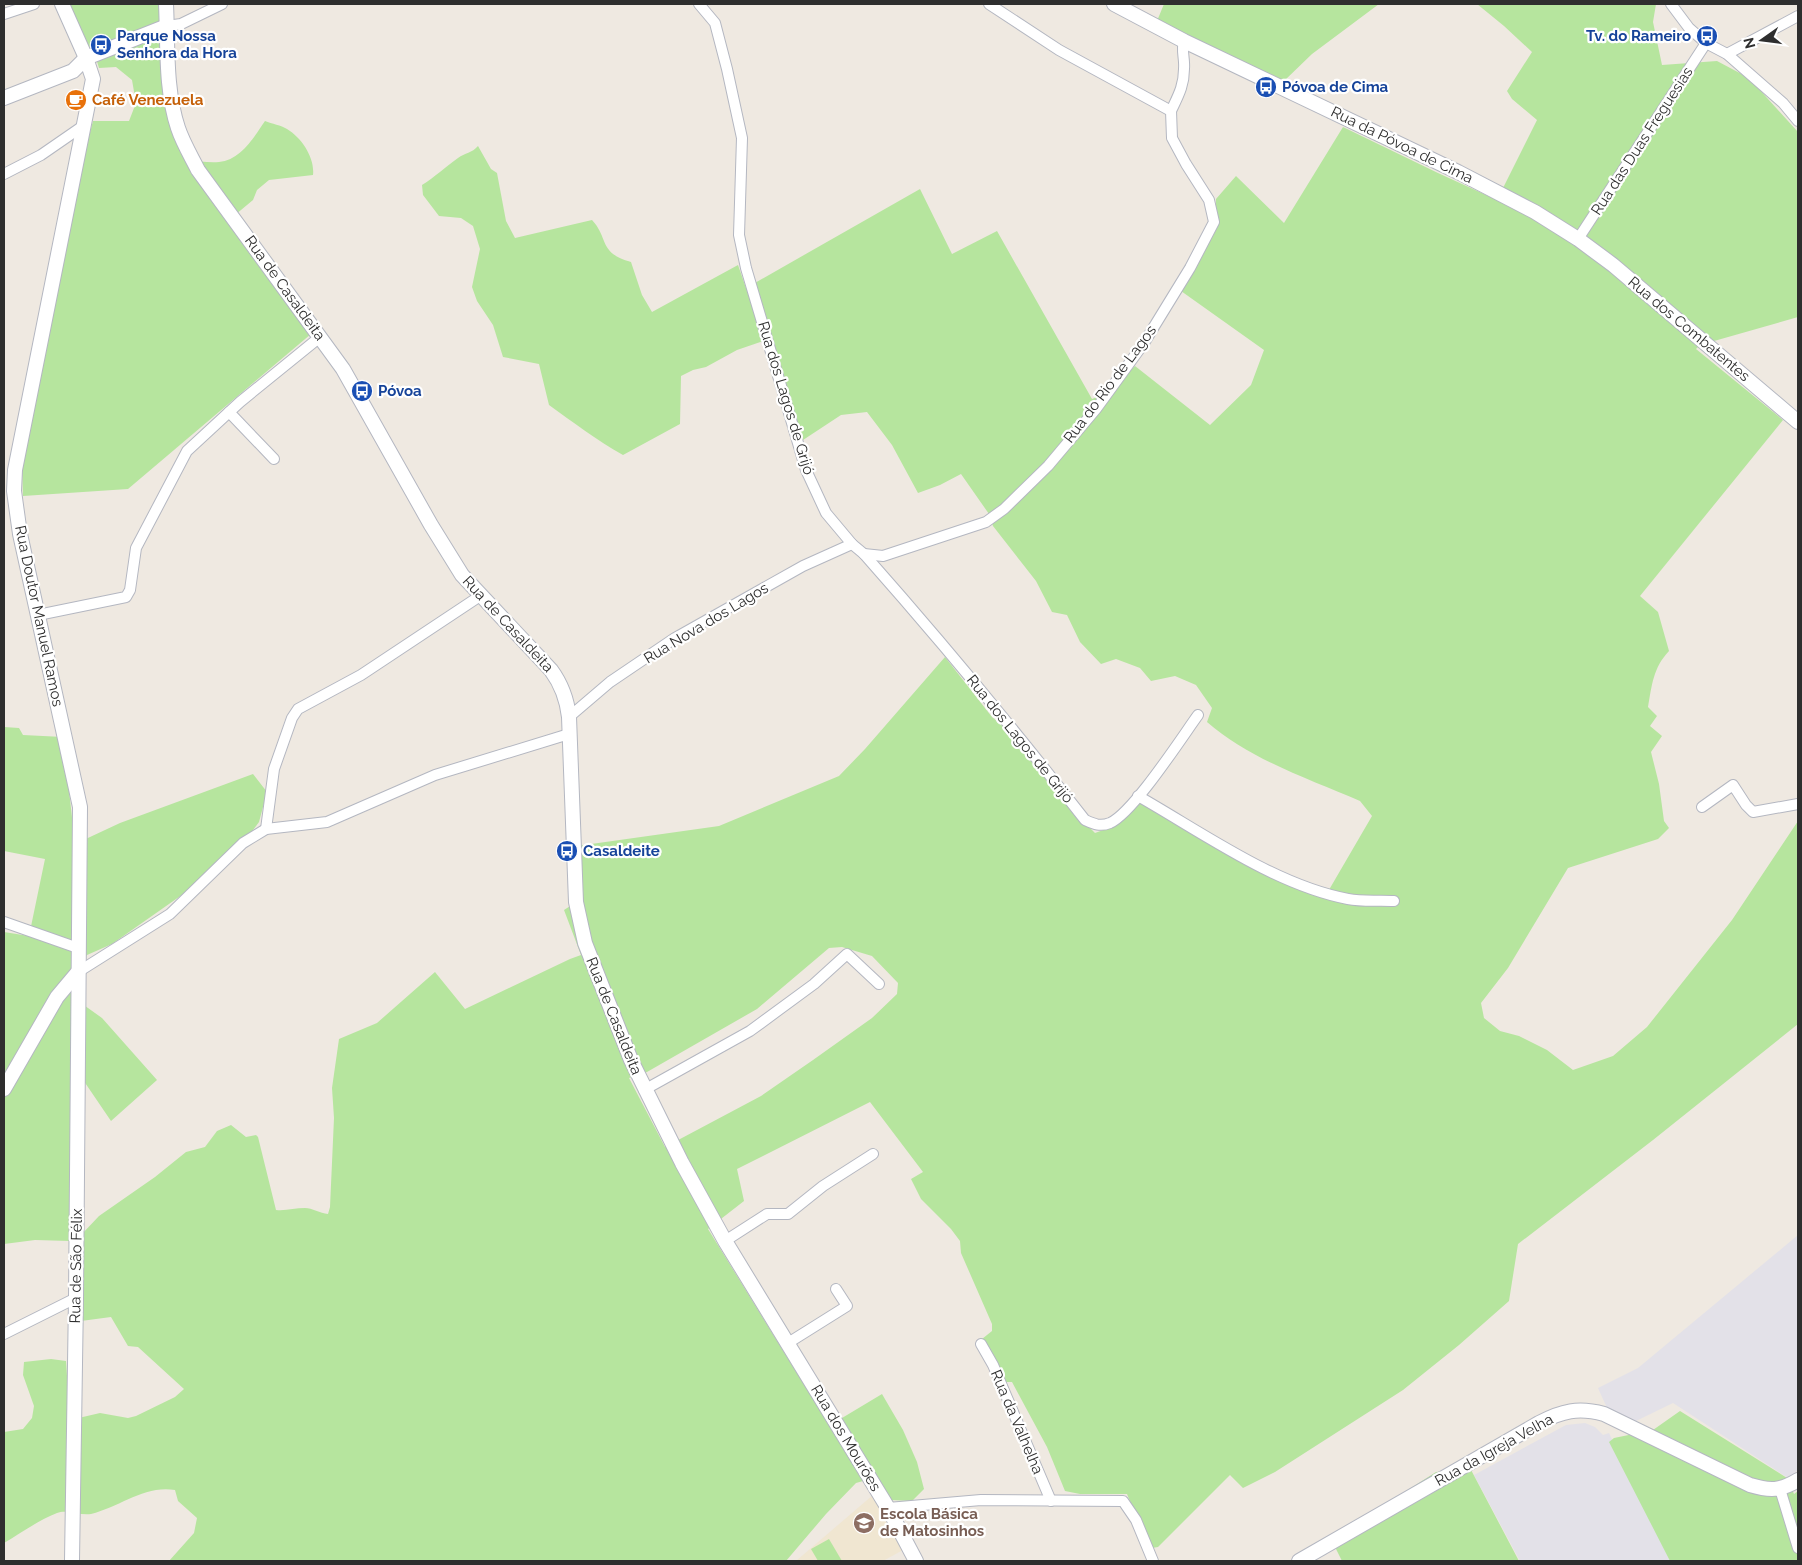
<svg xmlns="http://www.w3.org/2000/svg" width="1802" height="1565" viewBox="0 0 1802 1565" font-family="Raleway,sans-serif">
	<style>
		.industrial { fill: #e3e1e8 }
		.education { fill: #f0e6d1 }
		.green { fill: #b6e59e; fill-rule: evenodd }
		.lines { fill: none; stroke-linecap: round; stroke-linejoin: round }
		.street-casing { stroke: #b4b7c1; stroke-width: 12 }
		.secondary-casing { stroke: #b4b7c1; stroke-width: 16 }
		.street { stroke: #fff; stroke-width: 10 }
		.secondary { stroke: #fff; stroke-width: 14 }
		.labels { text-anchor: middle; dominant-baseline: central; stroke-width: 4.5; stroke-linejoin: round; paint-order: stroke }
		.transit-label { font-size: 15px; font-weight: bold; fill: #164399; stroke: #fff; text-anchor: start }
		.food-label { font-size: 15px; font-weight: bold; fill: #c56008; stroke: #fff; text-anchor: start }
		.street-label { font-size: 15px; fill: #2e2e2e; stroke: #fff }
		.education-label { font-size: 15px; font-weight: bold; fill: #785e54; stroke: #fff; text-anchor: start }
	</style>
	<rect width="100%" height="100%" fill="#efe9e1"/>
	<!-- industrial -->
	<g class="industrial">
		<path d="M1798,1235v235l-10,8 -115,-75 -37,18 -29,-13 -9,-20 40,-20z"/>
		<path d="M1585,1423l10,4 8,8 6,-2 61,128h-150l-46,-86 92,-50z"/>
	</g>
	<!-- education -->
	<path class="education" d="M873,1495l30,55 -20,11h-87z"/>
	<!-- green -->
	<g class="green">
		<path d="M67,4h95l26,156c10,1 21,3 31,2 22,-2 35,-25 46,-41 7,3 16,4 22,8 15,9 28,29 26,46l-44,5 -12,10 -4,10 -24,20 82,114 -183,155 -105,7 -1,-32 60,-301 11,-42h36l7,-18 -4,-23 -16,-13 -17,1 -4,-13 -5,-8h-2z"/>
		<path d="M1164,4h215l-67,50 -29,28 -126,-61z"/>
		<path d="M1477,4h179l-3,18 9,43 55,-4 32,17 49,54v185l-98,28 -4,4 87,71 -143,176 18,16 11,39c-16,17 -17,34 -21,56l9,9 -7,10 12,10 -11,16 8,32 5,37 5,7 -11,11 -90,29 -60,100 -27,35 3,15 16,13 19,5 28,14 26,20 40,-14 34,-29 85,-107 66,-99v203l-145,116 -135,104 -9,57 -50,44 -56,45 -128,82 -32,16 -13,-13 -72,72 -6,1 -11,-20 -14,-34h-47l-15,-3 -18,-44 -35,-65h-7l-12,-27 -11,-16 10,-8v-7l-31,-71 -1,-12 -9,-12 -30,-30 -10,-20 12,-7 -53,-70 -133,67 7,32 -36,28 92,149 32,46 50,-30 21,36 14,32 7,27 -12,12 -22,-1 -27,-19 -7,2 -30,31 -40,47h-617l25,-28 3,-15 -19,-17 -3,-11c-31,-5 -55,17 -84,24 -10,2 -24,-5 -34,-1 -18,7 -36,20 -53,30v-111l19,-3 9,-11 2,-12 -11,-31 1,-13 27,-3 15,2 4,59 30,-7 28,5 8,-2 39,-19 9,-8 -46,-42 -10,-1 -17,-29 -30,4 -11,-80 -35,-1 -31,4v-312l25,4 16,-77 -41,-8v-124l15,1 4,7 40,2 12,107 45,-21 133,-49 14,18 -8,30 -12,16 -41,40 -94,66 -25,11 -14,14 1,29 28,20 55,62 -46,41 -36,-53 7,166 17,-18 56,-39 31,-25 19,-5 12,-16 14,-6 15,12 10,-2 2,2 18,73c10,1 19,-2 29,-2 7,0 15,5 23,6l2,-7 4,-89 -2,-30 7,-49 38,-16 58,-51 30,37 105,-50 11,-4 -17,-45 17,-11 -4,-53 142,-20 120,-50 26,-27 80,-92 47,60 22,19 60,76 21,21 11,-4 34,-27 98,56 88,37 46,-79 -12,-15c-51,-22 -111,-42 -153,-79l5,-14 -16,-23 -21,-9 -24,5 -11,-13 -24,-9 -15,5 -21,-22 -13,-27 -15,-3 -16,-31 -43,-55 -4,-12 -28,-40 -21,11 -22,8 -26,-48 -25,-33 -26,3 -41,27 -14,-48 -14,-56 -35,12 -31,17 -13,3 -12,6 -1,48 -57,31c-27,-15 -50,-33 -74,-50l-10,-41 -36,-7 -10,-32 -16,-24 -5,-14 8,-38 -7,-23 -12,-8 -22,-2 -16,-21 -1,-10c13,-8 23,-18 36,-27 7,-5 14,-5 20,-12l13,23 6,4 9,48 9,17 77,-18c17,18 6,33 39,42l11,33 10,17 86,-47 8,23 174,-99 32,65 45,-23 95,168 12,-5 31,-28 75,59 41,-40 13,-35 -83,-59 35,-80v-12l20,-23 48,47 59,-96 95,46 59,27 40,-80 -25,-21 -5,-8 25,-39 -28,-26zM842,947l30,9 26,27 -1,11 -25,24 -59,42 -52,36 -96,51 -36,-69 18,-6 110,-63 72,-61z"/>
		<path d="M1680,1411l107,67 7,16 4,-3v70h-128l-61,-119 5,-4 39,-8z"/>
		<path d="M1470,1468l49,93h-177l-11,-22 105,-67 29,-2z"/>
		<path d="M829,1539l13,22h-24l-7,-12z"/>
	</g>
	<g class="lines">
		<!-- street casing -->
		<g class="street-casing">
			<g id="street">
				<path d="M699,4l16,19 12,46 15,69 -3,97 7,33 60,202 20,43 26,31 12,10c77,87 150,175 221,266 9,4 15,7 25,3 23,-10 72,-86 88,-108"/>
				<path d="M1671,4l18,24 17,15 21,11 56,49 15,18"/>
				<path d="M4,14l30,-10"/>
				<path d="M167,26l14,-2 41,-20"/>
				<path d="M1727,54l71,-38"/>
				<path d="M1171,111c7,-15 13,-25 13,-42 1,-10 -3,-19 0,-28"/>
				<path d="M4,174l37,-19 42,-29"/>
				<path d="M1578,239l128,-196"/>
				<path d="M229,412l45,47"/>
				<path d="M864,554l19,2 103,-34 18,-13 44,-43 48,-57 48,-66 46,-75 24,-46 -5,-22 -23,-36 -14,-26 -1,-27 -112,-61 -70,-46"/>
				<path d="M38,615l88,-18 4,-7 6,-42 51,-97 53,-49 80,-65"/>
				<path d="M569,717l41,-35 65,-44 128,-72 49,-22"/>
				<path d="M1138,796c65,37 137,89 210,103 15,3 31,1 46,2"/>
				<path d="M1702,807l31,-22 13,20 7,7 45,-8"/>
				<path d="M266,829l8,-60 18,-51 6,-9 63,-34 119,-79"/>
				<path d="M4,922l74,26"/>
				<path d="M78,972l92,-58 73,-71 23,-14 61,-7 108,-47 134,-41"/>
				<path d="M644,1090l106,-59 64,-47 33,-30 32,30"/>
				<path d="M725,1241l42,-27h21l35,-28 50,-32"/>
				<path d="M4,1334l72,-36"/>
				<path d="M788,1343l59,-37 -11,-17"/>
				<path d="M981,1344l12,21 58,136"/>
				<path d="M1780,1489l18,59"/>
				<path d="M888,1508l93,-8 142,1 13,19 17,41"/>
			</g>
		</g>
		<!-- secondary casing -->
		<g class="secondary-casing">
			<g id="secondary">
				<path d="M62,4l24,54 7,21 -78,391 -1,21 6,43 60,273 -4,491 -4,263"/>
				<path d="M166,4c2,40 -1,85 12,124 5,15 13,28 20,42l145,199 88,156 31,50 89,95c11,15 16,29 18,47l7,185 9,41 46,117 51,103 43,78 163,267 28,53"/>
				<path d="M1114,4l70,37 274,131 77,40 43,27 35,26 185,157"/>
				<path d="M4,98l69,-27 13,-13 81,-32"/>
				<path d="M4,1089l53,-92 21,-25"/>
				<path d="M1299,1561l240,-138c23,-12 39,-16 65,-9l146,71c20,6 30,6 48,-5"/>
			</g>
		</g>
		<!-- street -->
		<use href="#street" class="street"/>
		<!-- secondary -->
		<use href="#secondary" class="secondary"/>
	</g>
	<!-- icons -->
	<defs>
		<g id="bus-disc" transform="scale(1.125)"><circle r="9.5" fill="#1a4fb4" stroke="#fff"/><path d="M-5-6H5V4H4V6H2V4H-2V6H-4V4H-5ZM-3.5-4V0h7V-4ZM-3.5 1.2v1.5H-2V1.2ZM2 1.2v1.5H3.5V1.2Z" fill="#fff"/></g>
		<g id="cafe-disc" transform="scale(1.125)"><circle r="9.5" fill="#e8710a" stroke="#fff"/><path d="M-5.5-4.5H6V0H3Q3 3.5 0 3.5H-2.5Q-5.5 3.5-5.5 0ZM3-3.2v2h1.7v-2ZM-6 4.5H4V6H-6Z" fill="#fff"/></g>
		<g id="school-disc" transform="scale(1.125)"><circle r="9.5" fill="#8d6e63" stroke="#fff"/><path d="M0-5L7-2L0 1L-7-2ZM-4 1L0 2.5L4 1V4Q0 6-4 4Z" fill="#fff"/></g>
	</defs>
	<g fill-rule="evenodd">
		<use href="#bus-disc" x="1707" y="36"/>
		<use href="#bus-disc" x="101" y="45"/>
		<use href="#bus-disc" x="1266" y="87"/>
		<use href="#cafe-disc" x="76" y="100"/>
		<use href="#bus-disc" x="362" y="391"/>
		<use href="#bus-disc" x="567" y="851"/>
		<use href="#school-disc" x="864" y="1523"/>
	</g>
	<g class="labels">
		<!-- transit labels -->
		<g class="transit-label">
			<text x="117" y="36">Parque Nossa<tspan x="117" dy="17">Senhora da Hora</tspan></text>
			<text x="1691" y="36" text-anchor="end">Tv. do Rameiro</text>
			<text x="1282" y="87">Póvoa de Cima</text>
			<text x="378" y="391">Póvoa</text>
			<text x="583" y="851">Casaldeite</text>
		</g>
		<!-- food labels -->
		<g class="food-label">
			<text x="92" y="100">Café Venezuela</text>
		</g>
		<!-- street labels -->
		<g class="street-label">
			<text transform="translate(1642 141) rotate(-57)">Rua das Duas Freguesias</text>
			<text transform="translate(1402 145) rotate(26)">Rua da Póvoa de Cima</text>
			<text transform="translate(285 288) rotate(54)">Rua de Casaldeita</text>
			<text transform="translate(1689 329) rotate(40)">Rua dos Combatentes</text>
			<text transform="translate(1110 384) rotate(-53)">Rua do Rio de Lagos</text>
			<text transform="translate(786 398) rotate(73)">Rua dos Lagos de Grijó</text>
			<text transform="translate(39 616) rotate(78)">Rua Doutor Manuel Ramos</text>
			<text transform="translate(706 623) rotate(-31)">Rua Nova dos Lagos</text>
			<text transform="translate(508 624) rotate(47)">Rua de Casaldeita</text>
			<text transform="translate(1020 739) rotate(51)">Rua dos Lagos de Grijó</text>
			<text transform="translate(614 1016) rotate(68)">Rua de Casaldeita</text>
			<text transform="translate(76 1266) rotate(-89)">Rua de São Félix</text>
			<text transform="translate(1017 1422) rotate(67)">Rua da Valhelha</text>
			<text transform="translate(846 1438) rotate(59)">Rua dos Mourões</text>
			<text transform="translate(1494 1450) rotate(-29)">Rua da Igreja Velha</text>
		</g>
		<!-- education labels -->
		<g class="education-label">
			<text x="880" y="1514">Escola Básica<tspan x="880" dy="17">de Matosinhos</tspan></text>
		</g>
	</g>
	<!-- border -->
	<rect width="1802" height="1565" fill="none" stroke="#2e2e2e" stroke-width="10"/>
	<!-- north arrow -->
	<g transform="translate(1762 40) rotate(256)" stroke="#ffffff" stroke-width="4" paint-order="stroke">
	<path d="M0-4L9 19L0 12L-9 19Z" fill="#2e2e2e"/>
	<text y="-8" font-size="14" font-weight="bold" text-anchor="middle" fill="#2e2e2e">N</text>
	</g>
</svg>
